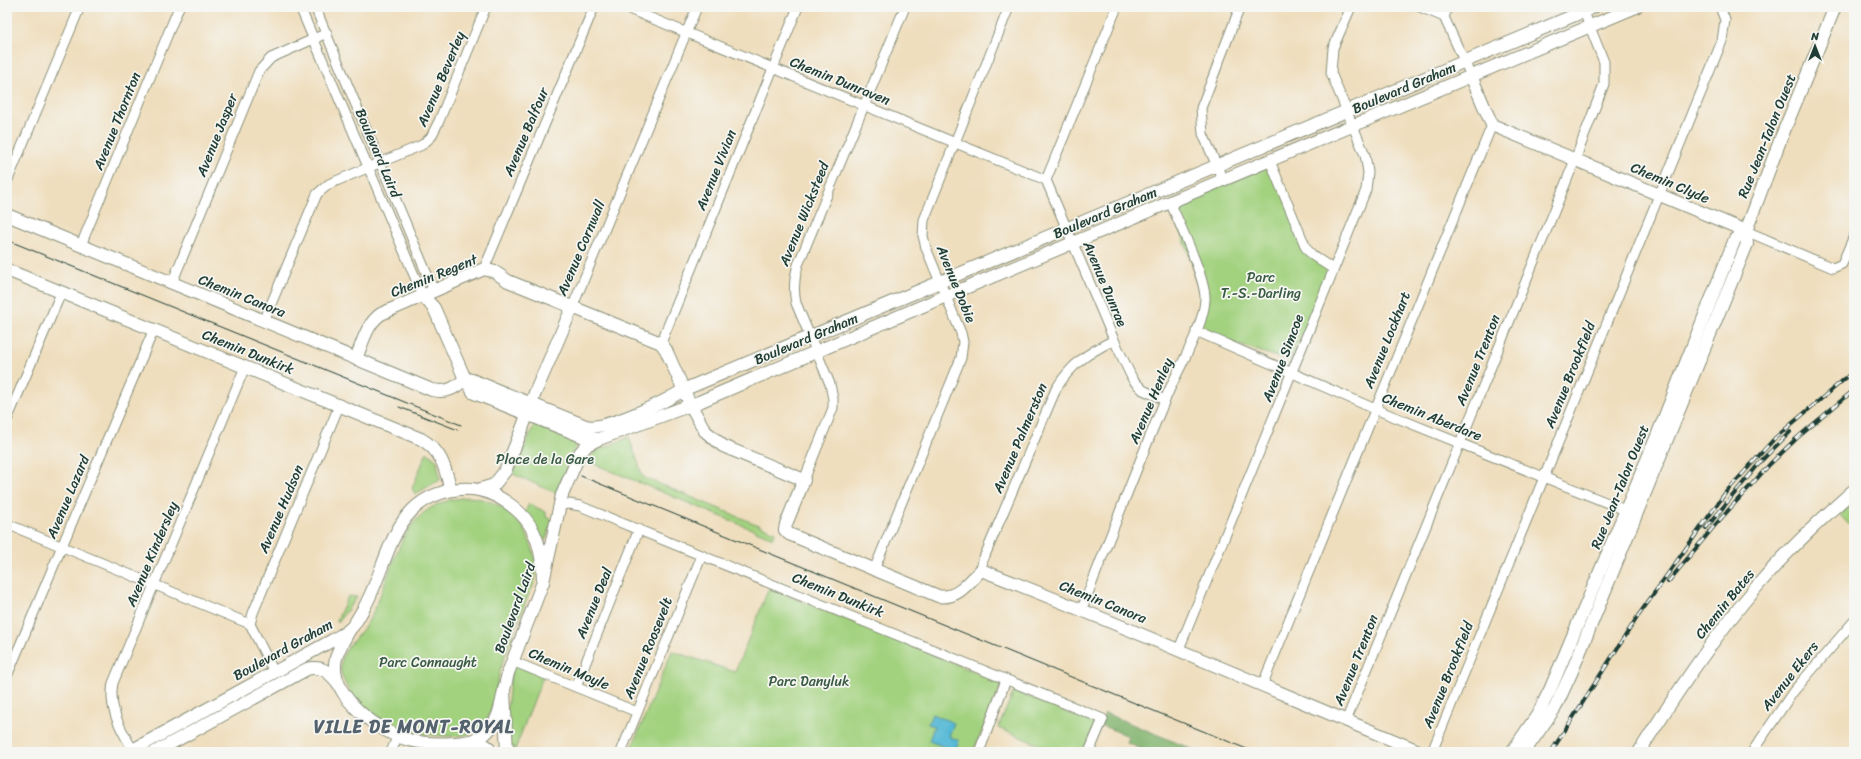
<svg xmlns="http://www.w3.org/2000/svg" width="1861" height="759" viewBox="0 0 1861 759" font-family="Sriracha,sans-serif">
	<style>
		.green { fill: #a3d27f; stroke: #61885a }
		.forest { fill: #82b46e; stroke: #507851 }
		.water { fill: #57b9d6; stroke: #3b7b85 }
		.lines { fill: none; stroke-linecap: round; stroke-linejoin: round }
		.street-casing { stroke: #878e78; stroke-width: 11 }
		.secondary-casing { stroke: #878e78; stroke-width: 14 }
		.street { stroke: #fff; stroke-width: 9 }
		.secondary { stroke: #fff; stroke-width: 12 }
		.tram { stroke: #1f3d34; stroke-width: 1 }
		.rail-casing { stroke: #1f3d34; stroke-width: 4 }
		.rail { stroke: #f6f6f2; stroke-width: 2.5; stroke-dasharray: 8; stroke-linecap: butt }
		.secondary-bridge-casing { stroke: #878e78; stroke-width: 14; stroke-linecap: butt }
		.secondary-bridge { stroke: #fff; stroke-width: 12 }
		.labels { text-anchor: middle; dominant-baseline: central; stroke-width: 3.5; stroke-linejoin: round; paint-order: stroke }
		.street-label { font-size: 14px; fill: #1f3d34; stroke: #f6f6f2 }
		.park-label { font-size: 14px; fill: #395b43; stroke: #f6f6f2 }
		.district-label { font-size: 18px; font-weight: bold; letter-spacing: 1px; fill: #54626e; stroke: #f6f6f2 }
	</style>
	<rect width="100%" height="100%" fill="#f6f6f2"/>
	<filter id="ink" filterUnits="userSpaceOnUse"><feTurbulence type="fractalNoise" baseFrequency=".025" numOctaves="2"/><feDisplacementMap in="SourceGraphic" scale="8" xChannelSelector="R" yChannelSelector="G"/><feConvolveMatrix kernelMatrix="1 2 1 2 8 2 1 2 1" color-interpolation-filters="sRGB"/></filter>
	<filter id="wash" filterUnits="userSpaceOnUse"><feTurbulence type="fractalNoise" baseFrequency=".012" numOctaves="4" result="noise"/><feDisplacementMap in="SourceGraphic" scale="16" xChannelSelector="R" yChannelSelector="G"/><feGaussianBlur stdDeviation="0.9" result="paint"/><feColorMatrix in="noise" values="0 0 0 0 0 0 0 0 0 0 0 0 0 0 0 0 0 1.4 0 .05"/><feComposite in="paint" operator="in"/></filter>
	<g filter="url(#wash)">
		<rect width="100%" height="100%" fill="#efdebd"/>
		<!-- green -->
		<g class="green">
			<path d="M1270,161l36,87 27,21 -44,92 -93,-30 9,-34 -35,-95z"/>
			<path d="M534,425l43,19 -21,49 -43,-19z"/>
			<path d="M629,437l14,40 132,55 -2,6 -186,-77 8,-9z"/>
			<path d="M427,452l10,9 3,19 -25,14 -3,-6z"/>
			<path d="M469,497c34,3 58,25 65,58 1,7 3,14 2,21 -1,8 -7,17 -10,25 -8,20 -16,40 -23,60 -8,22 -7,55 -25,69 -17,13 -75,3 -92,-8 -17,-10 -41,-29 -45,-50 -4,-21 19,-35 28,-52 17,-30 25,-77 48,-101 14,-15 31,-20 52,-22z"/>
			<path d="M1854,502v28l-14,-15z"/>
			<path d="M529,504l17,8v5l6,2 -6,21 -3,-1 -18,-27z"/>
			<path d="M769,588l233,95 -29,69h-343l42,-101 63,21z"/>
			<path d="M348,596l9,1 -19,25 -1,-2z"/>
			<path d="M512,661l32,13 -30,78h-7l-2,-23z"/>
			<path d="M1014,691l81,33 -12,28h-26l-59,-24z"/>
		</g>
		<!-- forest -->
		<path class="forest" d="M1105,713l94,39h-50l-22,-9 2,-7 -29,-11z"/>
		<!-- water -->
		<path class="water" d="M932,714l22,9 -5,13 10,5 -4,10 -26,-10 5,-15 -6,-2z"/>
	</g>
	<g filter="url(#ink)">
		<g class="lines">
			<!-- street casing -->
			<g class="street-casing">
				<g id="street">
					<path d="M300,7l123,289"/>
					<path d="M315,7l119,284"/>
					<path d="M624,7l422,173"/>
					<path d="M1117,7l-71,173 68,160 19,40 10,10 22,10"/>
					<path d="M1420,7l24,10"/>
					<path d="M1448,7l-4,10 27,59"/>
					<path d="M1270,161l36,87 6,7 21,14"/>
					<path d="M1223,180l-20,-46 -2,-26 39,-101"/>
					<path d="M7,182l73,-175"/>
					<path d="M1746,231l87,37 9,-4 12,-28"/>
					<path d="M81,245l98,-238"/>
					<path d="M484,269l110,-262"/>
					<path d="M172,283l87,-212 12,-13 56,-25"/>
					<path d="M572,308l125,-301"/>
					<path d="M264,321l53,-127 12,-10 93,-39 9,-8 8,-16 47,-114"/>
					<path d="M1196,331l179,78 255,103"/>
					<path d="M661,343l137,-336"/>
					<path d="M7,420l54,-127"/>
					<path d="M804,480l29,-72v-9l-3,-15 -34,-81c-3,-14 -2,-25 2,-38l107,-258"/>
					<path d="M560,505l9,-1 11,2 523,213 -14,33"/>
					<path d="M7,524l243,100 24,48"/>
					<path d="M874,570l87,-212 2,-16 -2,-9 -35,-85 -3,-12 1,-16 85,-213"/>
					<path d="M981,570l2,-10 73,-171c15,-25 32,-36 58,-49"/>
					<path d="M1082,609c27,-70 54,-140 83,-209 11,-28 39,-72 40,-101 1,-20 -26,-76 -35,-97"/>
					<path d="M250,624l3,-11 86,-207"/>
					<path d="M1179,649l187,-459 2,-18 -3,-17 -34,-82 2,-25 18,-41"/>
					<path d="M512,661l125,51"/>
					<path d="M7,676l147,-347"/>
					<path d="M1262,686l230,-561"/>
					<path d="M576,687l63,-158"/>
					<path d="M1346,721l110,-268 119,-293 29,-76v-22l-22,-55"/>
					<path d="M134,752c-13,-23 -26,-42 -21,-69l132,-316"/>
					<path d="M391,752l7,-17"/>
					<path d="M621,752l81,-197"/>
					<path d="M979,752l27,-72"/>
					<path d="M1432,752l290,-711 3,-21 -5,-13"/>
					<path d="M1752,752l41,-60 61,-71"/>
				</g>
			</g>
			<!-- secondary casing -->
			<g class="secondary-casing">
				<g id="secondary">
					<path d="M1471,76l21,49 254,106"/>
					<path d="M7,215l425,175c15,3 22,-1 33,-11l7,1 114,46c18,5 81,-25 97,-36l911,-383"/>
					<path d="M7,270l414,169c21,12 24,29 30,51"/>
					<path d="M423,296l11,12 31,71 9,14 110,44 15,2"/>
					<path d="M356,359c6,-15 11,-36 25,-45l103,-45 11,3 13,9 153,62 5,7 24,54 15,27 18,15 81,34 -18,44 -1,6 4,4 149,62c19,4 31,-14 43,-26 148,57 293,121 440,182"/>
					<path d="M522,429l13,-36 37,-85"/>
					<path d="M580,453l7,-8 12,-6 100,-37 247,-106 690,-289"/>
					<path d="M481,489l13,-4 11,-14"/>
					<path d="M349,631c-6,11 -13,21 -14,33 -2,35 44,68 74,76 15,4 31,4 46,3 12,-1 24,-2 33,-12 11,-11 13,-26 16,-41"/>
					<path d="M477,740l11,7 2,5"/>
					<path d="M129,752l204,-112c6,-4 13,-7 18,-12 5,-5 9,-14 13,-20 27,-49 27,-112 96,-119 23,-2 44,9 60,24 19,18 23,44 23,69"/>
					<path d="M155,752l152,-83c15,-4 22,3 31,14"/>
					<path d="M507,752l-3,-62 4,-17 35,-91 19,-87"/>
					<path d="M1512,752l26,-38 12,-24 107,-254 78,-197 11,-8 35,-93 54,-131"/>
					<path d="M1524,752l31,-44 17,-37 175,-427 -1,-13"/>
					<path d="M1639,752c37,-58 75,-116 120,-168 29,-34 62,-65 95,-94"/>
				</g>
			</g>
			<!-- street -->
			<use href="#street" class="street"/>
			<!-- secondary -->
			<use href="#secondary" class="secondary"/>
			<!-- tram -->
			<g class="tram">
				<path d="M7,240l454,185"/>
				<path d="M399,407l59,23"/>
				<path d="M581,476l673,276"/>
			</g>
			<!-- rail casing -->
			<g class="rail-casing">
				<g id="rail">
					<path d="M1706,528l56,-68 28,-28"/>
					<path d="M1668,582l48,-58 54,-60 27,-26 57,-48"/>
					<path d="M1551,752l87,-136 88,-124 49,-54 79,-67"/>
				</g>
			</g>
			<!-- rail -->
			<use href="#rail" class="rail"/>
			<!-- secondary-bridge casing -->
			<g class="secondary-bridge-casing">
				<g id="secondary-bridge">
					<path d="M505,471l17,-42"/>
					<path d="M562,495l18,-42"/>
				</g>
			</g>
			<!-- secondary-bridge -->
			<use href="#secondary-bridge" class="secondary-bridge"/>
		</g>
	</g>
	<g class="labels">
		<!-- street labels -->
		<g class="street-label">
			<text transform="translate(441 79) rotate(-67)">Avenue Beverley</text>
			<text transform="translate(840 81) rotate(22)">Chemin Dunraven</text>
			<text transform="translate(1404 88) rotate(-23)">Boulevard Graham</text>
			<text transform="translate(117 121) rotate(-68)">Avenue Thornton</text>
			<text transform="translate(526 132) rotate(-67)">Avenue Balfour</text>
			<text transform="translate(217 135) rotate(-68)">Avenue Jasper</text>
			<text transform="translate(1767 136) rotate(-68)">Rue Jean-Talon Ouest</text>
			<text transform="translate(378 153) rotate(67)">Boulevard Laird</text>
			<text transform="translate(716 170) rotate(-68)">Avenue Vivian</text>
			<text transform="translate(1670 183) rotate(23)">Chemin Clyde</text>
			<text transform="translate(1105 213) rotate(-23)">Boulevard Graham</text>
			<text transform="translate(804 214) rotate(-68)">Avenue Wicksteed</text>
			<text transform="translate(581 248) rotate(-67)">Avenue Cornwall</text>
			<text transform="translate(434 276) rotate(-22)">Chemin Regent</text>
			<text transform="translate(956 284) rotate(68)">Avenue Dobie</text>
			<text transform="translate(1105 284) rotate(67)">Avenue Dunrae</text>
			<text transform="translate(242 296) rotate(22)">Chemin Canora</text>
			<text transform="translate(806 339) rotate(-23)">Boulevard Graham</text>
			<text transform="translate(1387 340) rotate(-68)">Avenue Lockhart</text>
			<text transform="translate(248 352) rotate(22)">Chemin Dunkirk</text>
			<text transform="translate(1283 358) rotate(-69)">Avenue Simcoe</text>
			<text transform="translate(1478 360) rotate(-68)">Avenue Trenton</text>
			<text transform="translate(1570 375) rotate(-68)">Avenue Brookfield</text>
			<text transform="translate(1151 401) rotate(-67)">Avenue Henley</text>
			<text transform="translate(1432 417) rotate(22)">Chemin Aberdare</text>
			<text transform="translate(1020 438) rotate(-67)">Avenue Palmerston</text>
			<text transform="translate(1620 487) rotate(-68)">Rue Jean-Talon Ouest</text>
			<text transform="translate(68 497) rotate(-67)">Avenue Lazard</text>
			<text transform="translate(281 509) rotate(-67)">Avenue Hudson</text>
			<text transform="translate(152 554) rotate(-67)">Avenue Kindersley</text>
			<text transform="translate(838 595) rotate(22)">Chemin Dunkirk</text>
			<text transform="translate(1103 602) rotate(22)">Chemin Canora</text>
			<text transform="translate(594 603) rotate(-68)">Avenue Deal</text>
			<text transform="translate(1725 604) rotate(-51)">Chemin Bates</text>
			<text transform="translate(515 608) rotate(-70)">Boulevard Laird</text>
			<text transform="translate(648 648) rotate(-68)">Avenue Roosevelt</text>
			<text transform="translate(283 650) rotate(-29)">Boulevard Graham</text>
			<text transform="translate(1356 660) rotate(-68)">Avenue Trenton</text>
			<text transform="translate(569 669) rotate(23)">Chemin Moyle</text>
			<text transform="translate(1448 675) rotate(-68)">Avenue Brookfield</text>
			<text transform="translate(1790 676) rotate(-52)">Avenue Ekers</text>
		</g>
		<!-- park labels -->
		<g class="park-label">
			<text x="1261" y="277">Parc<tspan x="1261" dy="16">T.-S.-Darling</tspan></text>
			<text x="545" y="459">Place de la Gare</text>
			<text x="428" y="662">Parc Connaught</text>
			<text x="809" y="681">Parc Danyluk</text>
		</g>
		<!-- district labels -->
		<g class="district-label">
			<text x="414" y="727">VILLE DE MONT-ROYAL</text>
		</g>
	</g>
	<!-- margin -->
	<rect width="1861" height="759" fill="none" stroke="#f6f6f2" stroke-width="24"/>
	<!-- north arrow -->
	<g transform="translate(1815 46)" stroke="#f6f6f2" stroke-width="3" paint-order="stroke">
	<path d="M0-3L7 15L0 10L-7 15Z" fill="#1f3d34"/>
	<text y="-6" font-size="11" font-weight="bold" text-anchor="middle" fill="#1f3d34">N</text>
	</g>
</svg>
